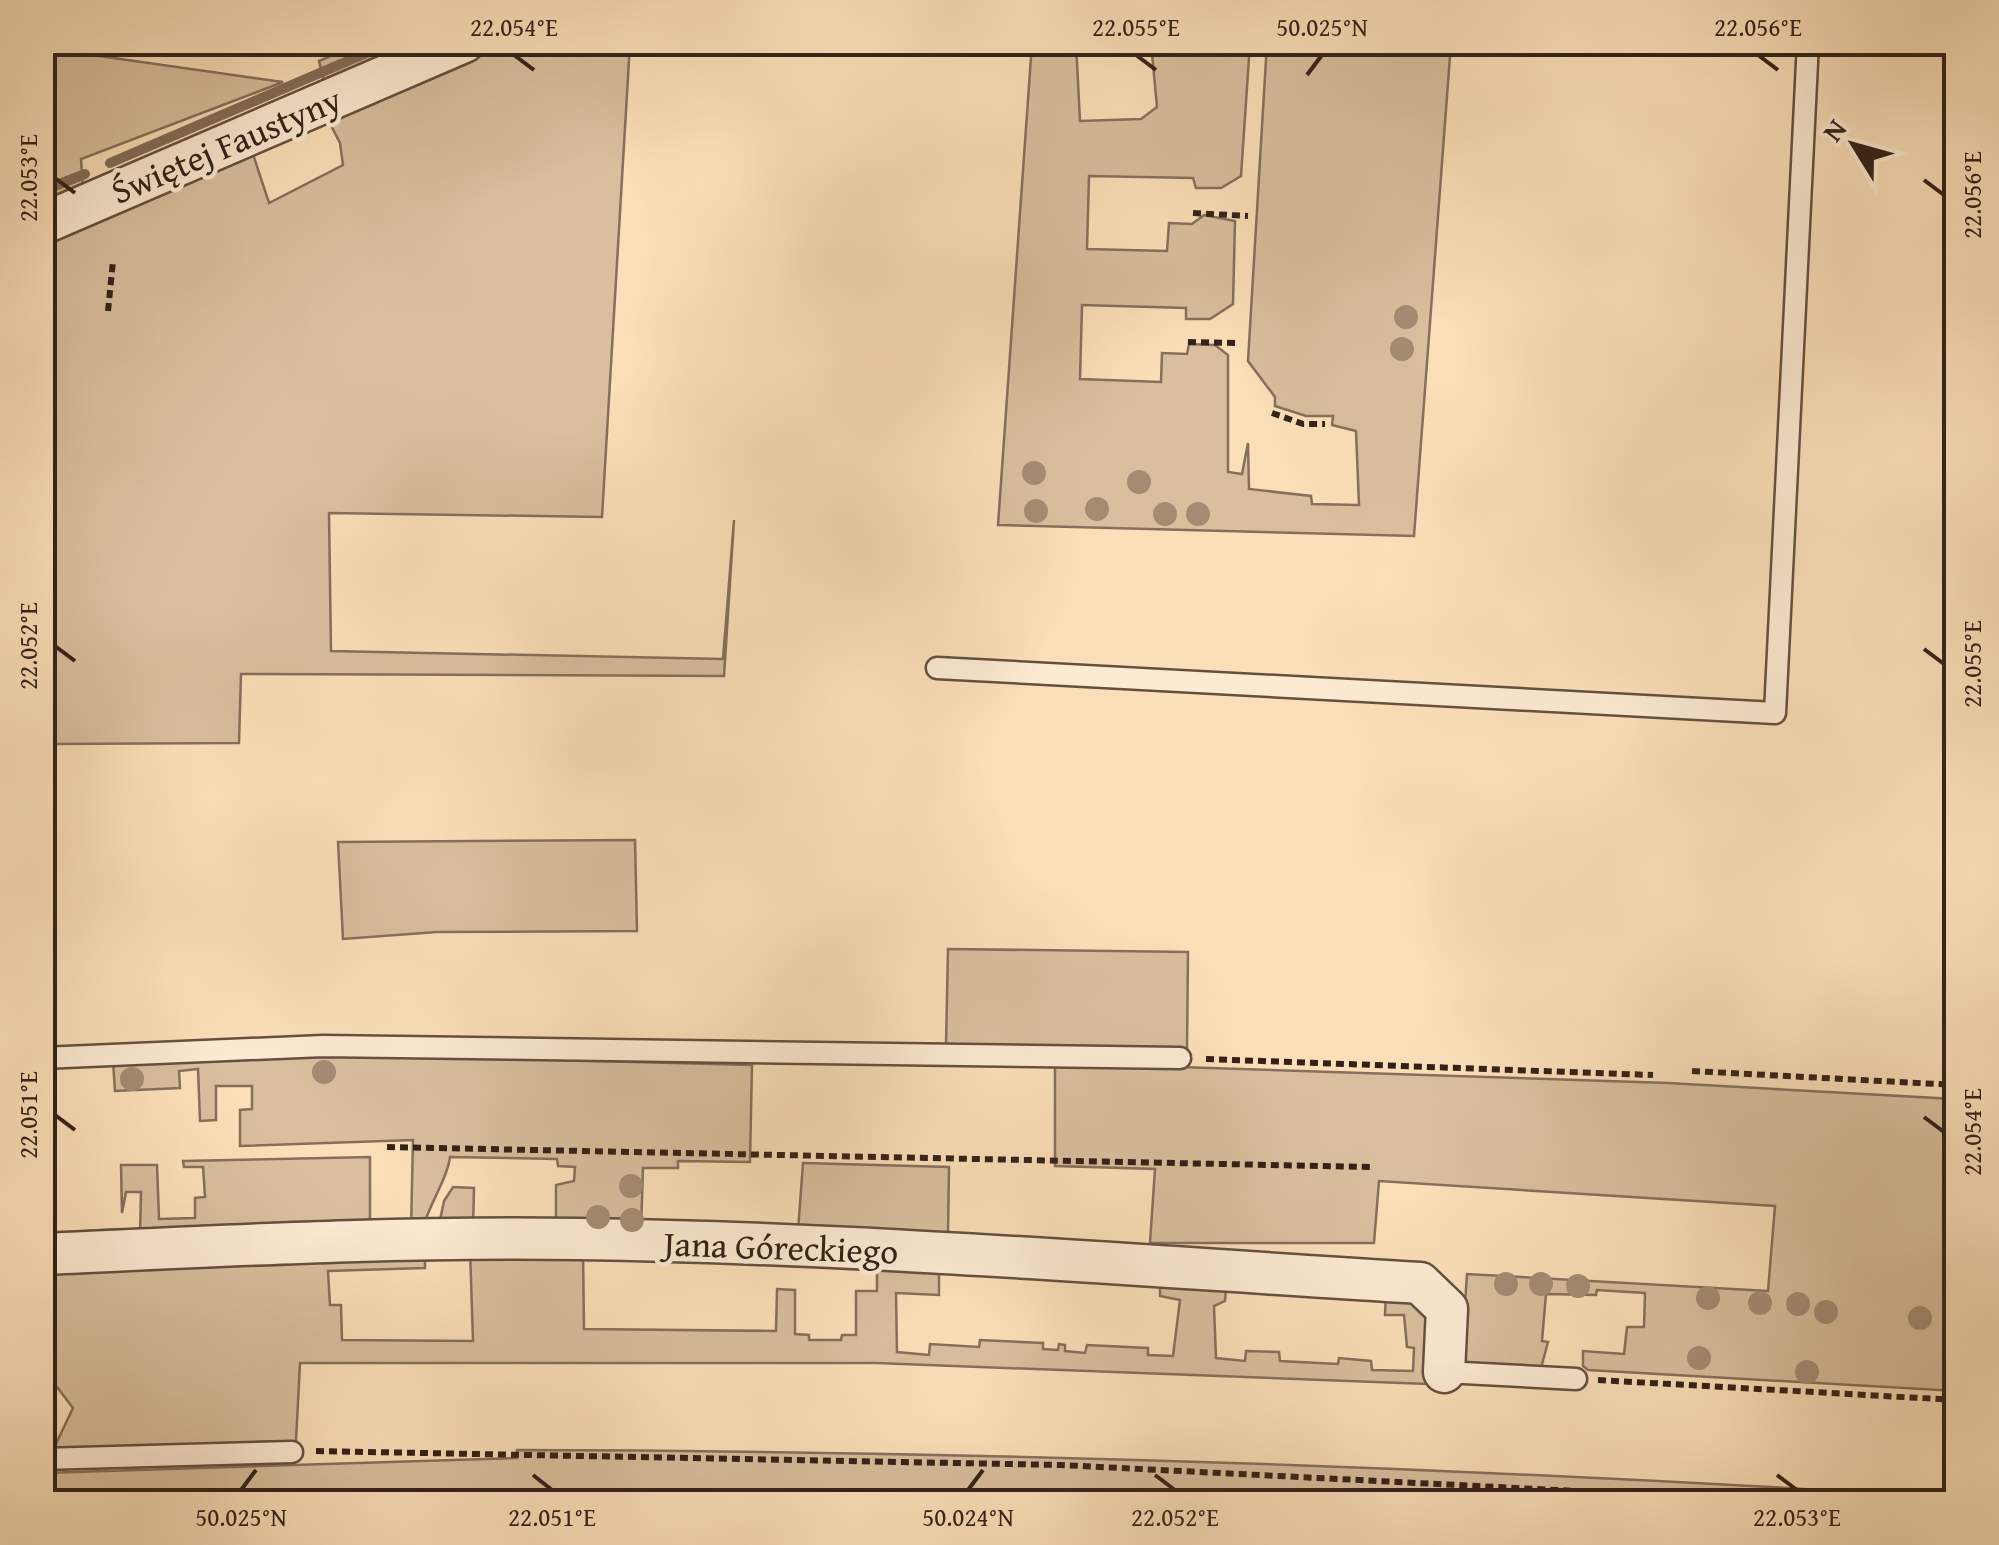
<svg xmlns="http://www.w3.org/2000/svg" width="1999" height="1545" viewBox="0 0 1999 1545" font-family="'Gentium Book Plus',serif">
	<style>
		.green { fill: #d9bf9e; stroke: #86705b; stroke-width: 2.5 }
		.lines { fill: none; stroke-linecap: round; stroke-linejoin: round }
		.stream { stroke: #826c58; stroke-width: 10 }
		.lane-casing { stroke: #655040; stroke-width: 25 }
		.street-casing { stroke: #655040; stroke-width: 45 }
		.path { stroke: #332118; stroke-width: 6; stroke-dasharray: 8 5; stroke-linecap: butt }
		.lane { stroke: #fcead2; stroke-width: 20 }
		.street { stroke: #fcead2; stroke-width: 40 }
		.tree { fill: #a48c73 }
		.ticks { fill: none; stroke: #332118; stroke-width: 4 }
		.labels { text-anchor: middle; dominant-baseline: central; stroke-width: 9; stroke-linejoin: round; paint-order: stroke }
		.street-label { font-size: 35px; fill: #332118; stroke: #fcead2 }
		.neatline { fill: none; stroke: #332118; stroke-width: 4 }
		.ticks-label { font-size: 25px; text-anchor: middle; fill: #332118 }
	</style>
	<rect width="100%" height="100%" fill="#fbdfb9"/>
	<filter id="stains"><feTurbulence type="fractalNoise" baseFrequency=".002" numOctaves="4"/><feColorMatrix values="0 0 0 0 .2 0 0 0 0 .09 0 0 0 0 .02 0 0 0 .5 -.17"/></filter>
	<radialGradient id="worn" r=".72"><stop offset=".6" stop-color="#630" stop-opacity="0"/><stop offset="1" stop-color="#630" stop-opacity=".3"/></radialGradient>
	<!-- green -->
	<g class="green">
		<path d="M360,43h68l-102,46 -7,-28z"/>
		<path d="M499,43h131l-28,474 -273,-4 2,138 392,8 11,-139 -10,156 -483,-2 -2,69 -188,1 -9,-80v-424l209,-92 18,55 74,-38 -3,-22 -14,-27z"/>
		<path d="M1032,43h44l4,78 61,-2 16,-12 -6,-64h99l-9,133 -20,12h-25l-3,-10 -104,-2 -2,73 80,2 2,-28 23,1 12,-9 31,6 -2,83 -23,15h-24v-11l-104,-3 -2,74 81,3 1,-29 25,1 2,-10 26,1 13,10v117l14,2 6,-31 1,46 62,7 1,8 47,1 -3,-74 -24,-6 1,-9h-27l-31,-10v-9l-27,-36 19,-318h184l-37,493 -416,-11z"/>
		<path d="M43,48l240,34 -202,77 2,30 -40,15z"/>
		<path d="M635,840l2,91 -200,1 -94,7 -5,-97z"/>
		<path d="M948,949l240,3 -1,97 -241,-4z"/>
		<path d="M369,1055l383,10 -2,97 -72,-1v7h-35l-2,62h-85v-45l18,-4 1,-14 -17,-1 -1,-7 -107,-2c-2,20 -21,48 -28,73l-11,-1 2,-89 -173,6v-36l12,-1v-23h-36v34l-16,1 -2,-52 -19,2 1,17 -65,3 -2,-30z"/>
		<path d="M1055,1063l613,20 286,16 2,292 -368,-21 -5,-4v-15l41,3 3,-27h17l1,-34 -48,-3 -1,5 -50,-1 -4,47 6,1 -7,26 -80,-5 6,-89 301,17 7,-85 -396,-25 -5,62h-224l5,-74 -100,-3z"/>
		<path d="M370,1157v72l-230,8 1,-45h-15l-4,21 -1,-48h36l2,54 36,-1v-20l10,-1 -2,-30h-19l-1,-6z"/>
		<path d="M42,1163h9l1,8 -2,62 69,-4 -1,9 -75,2z"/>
		<path d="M803,1163l146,4 -1,67 -150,-3z"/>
		<path d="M453,1187l21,1 -1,42h-35l6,-29z"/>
		<path d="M583,1248l1,81 192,2 1,-42 18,1v44l14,1v5h32l1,-5h14v-44h21v-23l62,3v24l-43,-2 1,59 32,3 1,-11 49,3 1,-7 63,3v6l15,1 1,-6 6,1v6l20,2 2,-8 61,3v7l25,1 7,-56 -20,-4v-16l66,7 -1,14 -11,5 2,52 29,3 1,-10 33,1 1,9 58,3 1,-6 32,3 1,9 41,1 1,-23 -7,-1 -3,-32h-19l1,-24h19l25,26 -3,67 -551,-21h-576l-4,78 -242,7 19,-40 -16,-21 -14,3v-125l382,-15v18l-97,3 2,34h11l1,35 131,1 -3,-92z"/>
		<path d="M517,1450c480,1 960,18 1439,48v4h-1873l-1,-5 -39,1v-25l474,-15z"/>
	</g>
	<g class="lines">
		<!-- stream -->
		<g class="stream">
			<path d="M110,163l282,-121"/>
			<path d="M42,191l43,-17"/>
		</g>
		<!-- lane casing -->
		<g class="lane-casing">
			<g id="lane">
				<path d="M937,668l838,45 33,-671"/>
				<path d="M42,1058l281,-12 857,12"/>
				<path d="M1444,1372l132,7"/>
				<path d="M42,1459l250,-7"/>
			</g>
		</g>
		<!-- street casing -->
		<g class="street-casing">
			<g id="street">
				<path d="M42,224l422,-182"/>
				<path d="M42,1254c180,-8 359,-18 538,-15 280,4 560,27 840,44l27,26 -3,63"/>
			</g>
		</g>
		<!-- path -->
		<g class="path">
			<path d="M1193,213l55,3"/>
			<path d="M108,311l5,-50"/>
			<path d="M1188,342l51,1"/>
			<path d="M1272,413l31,11h22"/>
			<path d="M1206,1059l447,16"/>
			<path d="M1692,1071l264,14"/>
			<path d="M387,1147l983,20"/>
			<path d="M1598,1380l358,20"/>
			<path d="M316,1451l745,14 733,37"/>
		</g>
		<!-- lane -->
		<use href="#lane" class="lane"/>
		<!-- street -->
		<use href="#street" class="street"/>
	</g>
	<!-- trees -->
	<g class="tree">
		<circle cx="1406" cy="317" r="12"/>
		<circle cx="1402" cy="349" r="12"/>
		<circle cx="1034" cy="473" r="12"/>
		<circle cx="1139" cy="482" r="12"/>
		<circle cx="1097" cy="509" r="12"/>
		<circle cx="1036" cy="511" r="12"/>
		<circle cx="1165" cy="514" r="12"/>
		<circle cx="1198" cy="514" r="12"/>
		<circle cx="324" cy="1072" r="12"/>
		<circle cx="132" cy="1079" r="12"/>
		<circle cx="631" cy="1186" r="12"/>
		<circle cx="598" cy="1217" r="12"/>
		<circle cx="632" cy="1220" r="12"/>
		<circle cx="1506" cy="1284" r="12"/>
		<circle cx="1541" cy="1284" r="12"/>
		<circle cx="1578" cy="1286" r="12"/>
		<circle cx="1708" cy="1298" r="12"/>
		<circle cx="1760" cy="1303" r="12"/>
		<circle cx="1798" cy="1304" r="12"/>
		<circle cx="1826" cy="1312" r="12"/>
		<circle cx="1920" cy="1318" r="12"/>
		<circle cx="1699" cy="1358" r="12"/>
		<circle cx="1807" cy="1372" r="12"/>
	</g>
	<!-- ticks -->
	<path class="ticks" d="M514,55l20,15M1136,55l20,15M1758,55l20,15M1307,75l15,-20M55,178l20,15M1924,180l20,15M55,646l20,15M1924,649l20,15M55,1115l20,15M1924,1117l20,15M533,1475l19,15M1155,1475l20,15M1777,1475l20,15M241,1490l15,-20M968,1490l15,-20"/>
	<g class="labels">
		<!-- street labels -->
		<g class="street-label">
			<text transform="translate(226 145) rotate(-23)">Świętej Faustyny</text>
			<text transform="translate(781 1247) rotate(2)">Jana Góreckiego</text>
		</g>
	</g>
	<!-- margin -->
	<rect width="1999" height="1545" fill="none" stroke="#fbdfb9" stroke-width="110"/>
	<!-- north arrow -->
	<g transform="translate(1854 145) rotate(307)" stroke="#fcead2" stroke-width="8" paint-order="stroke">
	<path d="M0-8L18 38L0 25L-18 38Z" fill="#332118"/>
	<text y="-15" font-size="28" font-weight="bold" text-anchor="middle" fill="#332118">N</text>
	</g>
	<rect x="55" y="55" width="1889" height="1435" class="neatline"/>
	<g class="ticks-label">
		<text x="514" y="36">22.054°E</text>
		<text x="1136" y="36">22.055°E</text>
		<text x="1322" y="36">50.025°N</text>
		<text x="1758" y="36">22.056°E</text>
		<text transform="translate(28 178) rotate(-90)" y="9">22.053°E</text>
		<text transform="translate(1972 195) rotate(-90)" y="9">22.056°E</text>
		<text transform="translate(28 646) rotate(-90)" y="9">22.052°E</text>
		<text transform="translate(1972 664) rotate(-90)" y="9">22.055°E</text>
		<text transform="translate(28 1115) rotate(-90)" y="9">22.051°E</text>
		<text transform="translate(1972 1132) rotate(-90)" y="9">22.054°E</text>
		<text x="241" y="1526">50.025°N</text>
		<text x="552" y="1526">22.051°E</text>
		<text x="968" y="1526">50.024°N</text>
		<text x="1175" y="1526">22.052°E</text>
		<text x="1797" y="1526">22.053°E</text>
	</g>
	<rect width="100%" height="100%" filter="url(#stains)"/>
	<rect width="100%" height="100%" fill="url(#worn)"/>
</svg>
